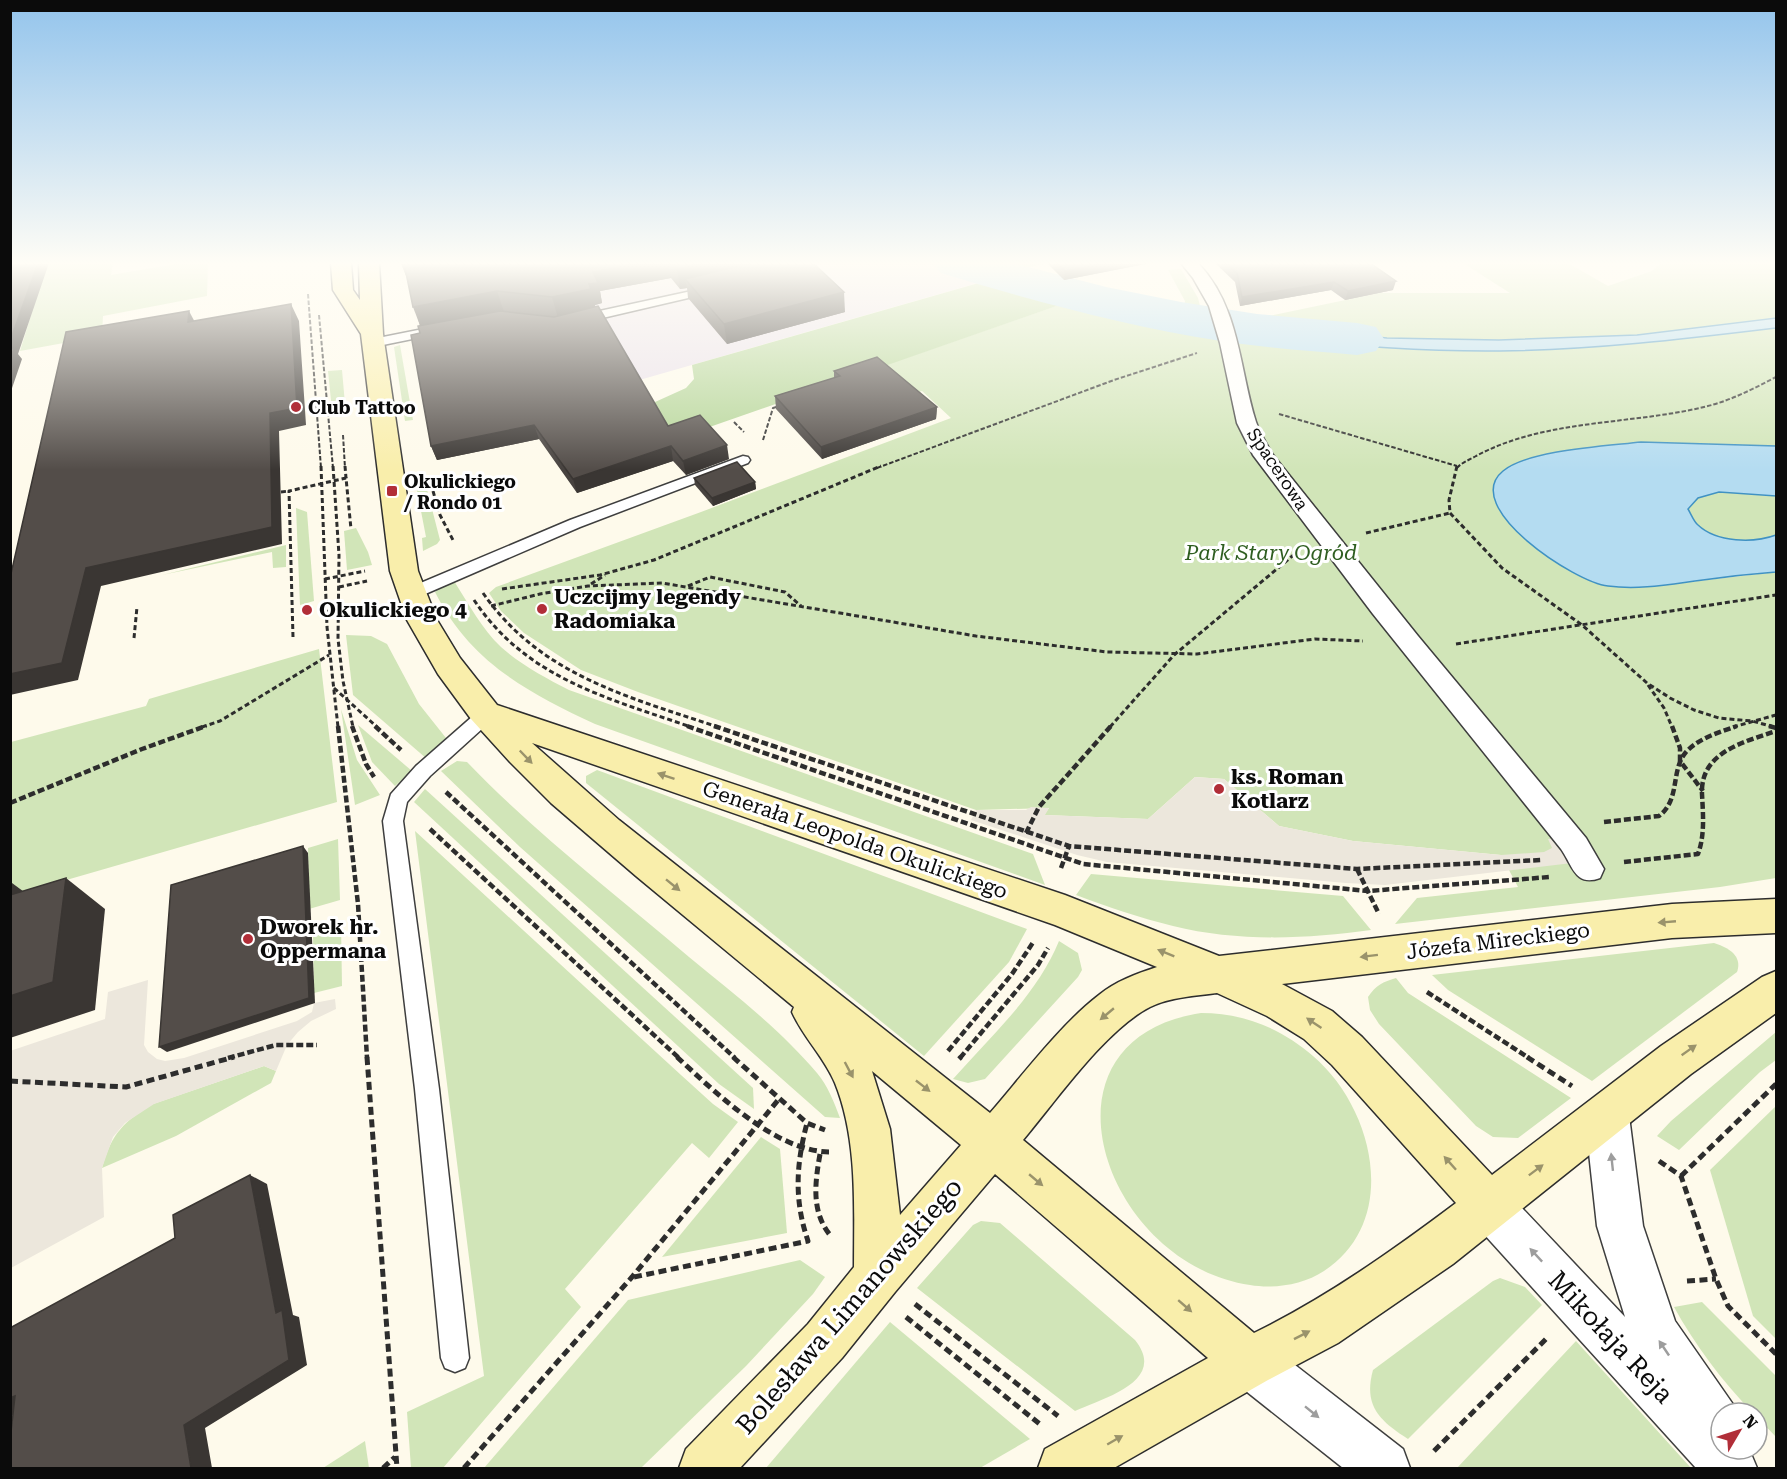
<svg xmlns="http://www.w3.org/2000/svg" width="1787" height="1479" viewBox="0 0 1787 1479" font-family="'Roboto Serif',serif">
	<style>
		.industrial { fill: #e9e0ea }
		.green { fill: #d1e5b8 }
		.forest { fill: #b5d598 }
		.plaza { fill: #ece7dc }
		.water { fill: #b4dcf1; stroke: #4092c3; stroke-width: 1.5 }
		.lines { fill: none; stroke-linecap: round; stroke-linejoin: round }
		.river { fill: #b4dcf1; fill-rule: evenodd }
		.service-casing { stroke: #3e3e3e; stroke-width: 3 }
		.pedestrian-casing { stroke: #3e3e3e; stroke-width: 3 }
		.tertiary-casing { stroke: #3e3e3e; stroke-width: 3 }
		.secondary-casing { stroke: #2d2d2d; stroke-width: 3 }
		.path-far3 { stroke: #2d2d2d; stroke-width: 2; stroke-dasharray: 4.5 2; stroke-linecap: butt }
		.path-far2 { stroke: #2d2d2d; stroke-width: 3; stroke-dasharray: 5 3; stroke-linecap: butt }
		.path-far1 { stroke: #2d2d2d; stroke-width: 4.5; stroke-dasharray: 7 3; stroke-linecap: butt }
		.path { stroke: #2d2d2d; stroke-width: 5; stroke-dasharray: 8 4.5; stroke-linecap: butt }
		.service { fill: #fff; fill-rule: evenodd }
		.pedestrian { fill: #fff; fill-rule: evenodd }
		.tertiary { fill: #fff; fill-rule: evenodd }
		.secondary { fill: #f9eeab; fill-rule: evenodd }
		.wall { fill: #47423f }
		.shaded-wall { fill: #3a3633 }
		.building { fill: #534d49; stroke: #3a3633; stroke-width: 1.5 }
		.oneway { fill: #9a936b }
		.oneway2 { fill: #9d9d9d }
		.poi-dot { fill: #b12e38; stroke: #fff; stroke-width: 2 }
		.labels { text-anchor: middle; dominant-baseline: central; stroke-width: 6; stroke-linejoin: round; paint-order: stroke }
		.far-poi-label { font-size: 18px; font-weight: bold; fill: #0b0b0b; stroke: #fff; text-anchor: start }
		.far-street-label { font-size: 18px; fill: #0b0b0b; stroke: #fff }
		.park-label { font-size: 21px; font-style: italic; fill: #2f5e21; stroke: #fff }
		.poi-label { font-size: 21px; font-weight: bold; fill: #0b0b0b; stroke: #fff; text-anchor: start }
		.street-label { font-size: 21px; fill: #0b0b0b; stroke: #fff }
		.near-street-label { font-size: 26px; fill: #0b0b0b; stroke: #fff }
	</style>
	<rect width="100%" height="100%" fill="#fefaeb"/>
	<!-- industrial -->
	<path class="industrial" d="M428,263h505l55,17 -352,101z"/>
	<!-- green -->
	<g class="green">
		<path d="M48,263h65l-2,12 70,-12h27l-1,33 -104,20 -1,20 -82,15 12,-39 -22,-38z"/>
		<path d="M976,263h74l-41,8 119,30 56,10 1,-10 -17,-31 13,-1 17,29 4,16 -10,-1v2l-102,-22z"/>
		<path d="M1463,263h105l40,23 44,-15 9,-8h115v183l-135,-4 -72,9 -41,9 79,126 40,1 129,-15v306l-56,9 -325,37 22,-26 101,-11 -17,-32 -148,-14 -74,-15 -55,-47 -29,-2 -47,42 -104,-4 5,-7 -73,2 -338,-118 -57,-22 -57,-37 -23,-22 -12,-18 7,-6 205,-75 250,-94 -29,-27 -54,19 9,-42 197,-68 120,26 51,-5 134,-28h131z"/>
		<path d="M400,345l13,75 -8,1 -11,-74z"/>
		<path d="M342,370l3,34 -13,6 -4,-39z"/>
		<path d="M423,474l17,66 -3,4 -14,7 -1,-13 4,-1 -12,-62z"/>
		<path d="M1719,492l57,4v39c-22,8 -59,8 -78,-10 -4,-4 -7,-11 -10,-16l10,-11z"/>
		<path d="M296,508l11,4 7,89 -14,4z"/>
		<path d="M356,528l12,24 4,13 -25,5 -3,-39z"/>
		<path d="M286,545v22l-13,1 -1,-16 -110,23z"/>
		<path d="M454,581c14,22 28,48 47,66 20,18 45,31 68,43l464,164 12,31 -450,-161c-68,-32 -125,-62 -160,-132l7,-6z"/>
		<path d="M346,635l25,1 16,8 32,60 27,34 -19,21 -74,-64z"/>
		<path d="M319,649l18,153 -326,94v-154l135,-36 3,-7z"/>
		<path d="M341,709l16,51 23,35 -25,10z"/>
		<path d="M358,725l54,46 -17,15 -23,-24z"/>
		<path d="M457,761l10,1c68,71 147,131 222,195 44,36 92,73 128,116 11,13 17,29 23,45l-15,-1 -305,-270 -79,-76z"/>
		<path d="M597,770l430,159 -18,33 -85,94 -338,-273v-7z"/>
		<path d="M425,789l328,299 1,21 -35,-25 -305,-282z"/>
		<path d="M415,831l266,244 32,29 25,18 -29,36 -17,-15 -127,146 16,18 -138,161h-32l-4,-56 77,-36z"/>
		<path d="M338,839l2,61 -31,9 -1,-61z"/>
		<path d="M1091,874l252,22 28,34c-64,9 -134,12 -198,-4 -33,-8 -65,-19 -97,-31z"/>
		<path d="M341,924l1,62 -28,7 -1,-60z"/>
		<path d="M1059,941l19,12 4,17 -4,7 -93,102 -17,4 -15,-4c38,-43 84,-84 106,-138z"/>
		<path d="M1714,943c13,4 29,12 23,29l-145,109 -144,-91 -16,-15z"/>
		<path d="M1396,978l12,15 163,105 -53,40 -25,-1 -17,-11 -97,-102 -9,-14 -2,-13c8,-12 15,-15 28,-19z"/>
		<path d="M1201,1013c42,0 80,15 112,43 61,52 88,164 11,215 -21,14 -50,18 -74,14 -146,-21 -224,-245 -49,-272z"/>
		<path d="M1776,1032v28l-16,12 -81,78 -22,-14 14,-15z"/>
		<path d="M264,1066l12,5 -5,12 -95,53 -74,32c9,-34 22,-47 51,-64z"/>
		<path d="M1776,1106v233l-23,-23 -43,-146z"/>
		<path d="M761,1137l19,12 7,84 -125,24z"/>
		<path d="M981,1221l19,2 135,117c33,41 -31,58 -60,71l-158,-123 56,-63z"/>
		<path d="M800,1260l25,17 -12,17 -67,72 -105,102h-157l144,-168z"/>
		<path d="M1500,1278l25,9 17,18 -134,134c-28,-18 -45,-33 -35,-69l120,-89z"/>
		<path d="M1702,1302l74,74v61l-19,-20v-4h-4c-31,-32 -58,-68 -79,-106z"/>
		<path d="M890,1322l140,117 -50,29h-214z"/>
		<path d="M1576,1341l115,127h-234z"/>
		<path d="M365,1441l4,27h-46z"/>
	</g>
	<!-- forest -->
	<path class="forest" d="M996,278l78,22 -416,145 -14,-38 42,-19 8,-9 -2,-14z"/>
	<!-- plaza -->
	<g class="plaza">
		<path d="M1195,777l29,2 55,47 74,15 148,14 43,-3 8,-4 -4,-9 21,-1 3,25 -187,22 -39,-2 -239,-21 -30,-7 -106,-35 5,-10h50l5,-3 18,1 -4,7 103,4z"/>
		<path d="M148,980l-4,65 4,7 9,7 8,2 19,-3 113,-37 15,-9 2,-9 21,-4 1,10 -25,12 -13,11 -11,13 -11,26 -12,-5 -110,38 -29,19 -12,14 -11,31 2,49 -93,51 -1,-217 95,-32 3,-27z"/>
	</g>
	<!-- water -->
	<g class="water">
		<path d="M946,263h30l114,30 102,22 1,11 -119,-26z"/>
		<path d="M1776,318v10c-91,11 -184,22 -276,23 -84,1 -167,-6 -250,-15l-4,-12 141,14 112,2 138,-5z"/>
		<path d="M1641,442l135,4v50l-57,-4 -21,6 -10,11c3,5 6,13 10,16 19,18 56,18 78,10v37c-27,2 -54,5 -81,9 -29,4 -58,9 -87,5 -32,-3 -149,-79 -105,-115 25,-21 104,-25 138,-29z"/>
	</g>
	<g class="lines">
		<!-- river -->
		<path class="river" d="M933,263h80l93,24 75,15 76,12 100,9 19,4 8,12 -8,12 -19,4c-46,-4 -91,-7 -136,-14 -95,-15 -188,-40 -280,-68z"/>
		<!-- service casing -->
		<g class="service-casing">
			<g id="service">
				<path d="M710,287l6,3 -2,2 -133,31 -6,-4 6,-4z"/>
				<path d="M433,327l6,4 -2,3 -64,13 -6,-4 6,-4z"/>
				<path d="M743,456l5,1 2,3 -2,3 -168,64 -164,71h-12l-2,-4 2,-4 166,-70z"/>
				<path d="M487,707l6,2 3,5 -3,5 -63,57 -23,26 -4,19 36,268 30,269 -4,10 -10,4 -10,-4 -4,-10 -26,-269 -32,-268 8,-27 25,-28 65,-57z"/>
			</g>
		</g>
		<!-- pedestrian casing -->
		<g class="pedestrian-casing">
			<path id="pedestrian" d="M1181,263h17c42,44 41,105 58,159 4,12 11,23 17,33l145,181 168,202 18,31 -4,9c-25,9 -27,-12 -39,-29l-188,-235 -120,-159 -16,-32 -17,-80 -11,-37 -16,-28z"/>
		</g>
		<!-- tertiary casing -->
		<g class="tertiary-casing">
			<g id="tertiary">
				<path d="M1607,1094l15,7 7,15 14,110 32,95 64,92h-18v36h28l8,19h-61l-223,-246 -7,-16 7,-16 16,-7 16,7 120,127 -28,-91 -12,-110 7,-15z"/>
				<path d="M1250,1337l18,7 135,105 7,19h-67l-111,-88 -7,-18 7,-18z"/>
			</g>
		</g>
		<!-- secondary casing -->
		<g class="secondary-casing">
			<path id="secondary" d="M331,263h20l2,27 7,10 -1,-37h20l4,71 35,237 19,49 23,38 37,47 568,190 154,61 453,-52 104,-5v34l-104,5 -390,46 50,27 30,26 130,138 169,-129 101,-69 14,-6v42l-85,61 -238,190 -115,79 -70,37 -154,88h-76l7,-19 163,-91 -213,-184 -100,118 -53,66 -102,110h-61l7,-19 122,-125 46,-57c0,-60 4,-127 -19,-184 -11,-26 -32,-46 -43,-71l2,-5 -158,-131 -85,-73 -41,-41 -39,-43 -33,-45 -31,-54 -17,-49 -29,-237 -28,-44zM532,743l523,182 102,42c-21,7 -41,14 -58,28 -38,29 -77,81 -109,118l-371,-293zM1217,993l50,23 37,23 28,26 124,138c-64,48 -130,95 -202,130l-231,-193c33,-39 82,-110 127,-133 19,-10 46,-11 67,-14zM872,1071l89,74 -61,70 -10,-86z"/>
		</g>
		<!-- path-far3 -->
		<g class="path-far3">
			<path d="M308,294l13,174"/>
			<path d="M319,315l14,153"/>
			<path d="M1279,414l178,52"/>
			<path d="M734,422l10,10"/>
			<path d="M343,435l2,33"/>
			<path d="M763,440l10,-32 7,-2"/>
			<path d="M877,468l237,-88 83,-27"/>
			<path d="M1457,468c4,-5 12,-8 19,-12 69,-37 153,-31 228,-49 26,-6 49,-18 72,-30"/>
		</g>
		<!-- path-far2 -->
		<g class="path-far2">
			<path d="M321,466l6,161 11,100"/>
			<path d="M333,466l6,89 -1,84 5,42 10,46"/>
			<path d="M345,466l1,12"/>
			<path d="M1457,466l-8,34 1,13 52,55 80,57 65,58 23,15 24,12 25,8 33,3 22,6"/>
			<path d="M433,491l7,24 14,27"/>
			<path d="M281,492l8,-1"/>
			<path d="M1366,533l84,-20"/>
			<path d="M325,579l40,-8"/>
			<path d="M591,584l14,-9"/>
			<path d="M688,586l22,-9 75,15 16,14"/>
			<path d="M339,587l28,-6"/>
			<path d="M502,589l98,-14 54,-15 227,-94"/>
			<path d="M483,593c57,82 145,104 235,134"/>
			<path d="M474,600c52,78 133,98 217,127"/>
			<path d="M491,606l49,-12 48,-8 74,-3 314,53 131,16 90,2 118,-15 48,2"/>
			<path d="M293,637l-4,-146 57,-13 5,51"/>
			<path d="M134,638l3,-31"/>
			<path d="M1456,644l320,-49"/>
			<path d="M1648,685l16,23 8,19"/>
			<path d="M334,688l43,39"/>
			<path d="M202,727l18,-6 109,-66"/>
			<path d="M1110,727l64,-72 122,-102"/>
			<path d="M1733,727l43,-12"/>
		</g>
		<!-- path-far1 -->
		<g class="path-far1">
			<path d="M338,726l20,178 9,154"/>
			<path d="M352,726l14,38 8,13"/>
			<path d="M375,726l26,24"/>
			<path d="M687,726l396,138 285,27 182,-14"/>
			<path d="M714,726l355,120 288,23 184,-9"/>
			<path d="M1672,726l8,22v13l23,30"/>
			<path d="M1769,726l7,2"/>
			<path d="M446,792l289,266"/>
			<path d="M10,803l132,-54 64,-23"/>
			<path d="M1604,822l55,-6c22,-17 11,-45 27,-64 13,-14 34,-20 51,-26"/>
			<path d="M430,829l249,229"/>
			<path d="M1026,833l13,-26 72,-81"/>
			<path d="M1624,862l74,-8c7,-19 5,-40 4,-60 -2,-42 42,-52 74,-63"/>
			<path d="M1061,868l8,-22"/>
			<path d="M1357,869l22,45"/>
			<path d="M1427,992l102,66"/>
			<path d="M948,1051l64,-77 22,-33"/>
			<path d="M228,1058l48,-13h41"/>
			<path d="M960,1058l78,-93 10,-17"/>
		</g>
		<!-- path -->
		<g class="path">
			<path d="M367,1057l30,411"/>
			<path d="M677,1057c38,35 98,94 152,95"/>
			<path d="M733,1057l74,66 18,7"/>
			<path d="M1527,1057l45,29"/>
			<path d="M959,1059l2,-2"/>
			<path d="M10,1081l116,6 108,-30"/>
			<path d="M820,1154c-5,29 -9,57 10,81"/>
			<path d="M1659,1161l22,15 35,103 12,27 48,48"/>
			<path d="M1681,1176l95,-92"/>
			<path d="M634,1277l174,-36c-14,-41 -12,-76 -1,-118"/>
			<path d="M1687,1281l29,-2"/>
			<path d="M915,1304l143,112"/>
			<path d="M906,1317l135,108"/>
			<path d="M1434,1451l112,-112"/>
			<path d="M383,1468l12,-11"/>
			<path d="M464,1468l168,-191 147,-178"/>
		</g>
		<!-- service -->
		<use href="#service" class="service"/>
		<!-- pedestrian -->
		<use href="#pedestrian" class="pedestrian"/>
		<!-- tertiary -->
		<use href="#tertiary" class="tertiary"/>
		<!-- secondary -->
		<use href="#secondary" class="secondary"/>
	</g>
	<!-- wall -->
	<g class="wall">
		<path d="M401,263h412l32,49 -118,32 -39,-46 -1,-10 -7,1 -9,-11 -71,13 2,12 -7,2v2l73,119 61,33 -43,16 -13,-14 -96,32 -38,-54 -102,21 -6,-14 -11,-113v-7l-13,-48z"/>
		<path d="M1047,263h103l-86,17z"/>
		<path d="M1215,263h155l23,27 -48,10 -14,-10 -91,16 -5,-24z"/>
		<path d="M834,371l103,36 -1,12 -114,40 -46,-50 -1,-13 59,-18z"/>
		<path d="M694,478l61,4 1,7 -43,17 -18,-21z"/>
	</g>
	<!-- shaded-wall -->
	<g class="shaded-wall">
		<path d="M38,263h11l-31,91 4,5 -12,35v-53z"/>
		<path d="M401,263h3l4,18z"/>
		<path d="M640,263h28l3,15 -71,13 2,12 -7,2 1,4 -38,9 -6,-21 37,-13 4,-12z"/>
		<path d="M703,263h90l-108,16 2,9 -7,1 -3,-20z"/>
		<path d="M1106,263h44l-86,17 1,-9z"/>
		<path d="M1396,281l-3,9 -48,10 3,-9z"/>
		<path d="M1334,282l-3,8 -91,16 2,-9z"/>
		<path d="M497,291l7,21 -83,16 -8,-21z"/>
		<path d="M844,292l1,20 -118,32 -3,-20z"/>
		<path d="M291,304l8,17 7,104 -27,6 3,113 -181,42 -23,94 -68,15v-21l76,-106 184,-155z"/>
		<path d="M189,311l9,17 -10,-6z"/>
		<path d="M937,407l-1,12 -114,40 -1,-12z"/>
		<path d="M534,425l5,14 -102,21 -6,-14z"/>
		<path d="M727,445l2,14 -43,16 -3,-14z"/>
		<path d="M671,446l2,15 -96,32 -4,-14z"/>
		<path d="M755,482l1,7 -43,17 -1,-8z"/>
		<path d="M303,846l5,7 7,150 -148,49 -8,-5z"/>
		<path d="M66,878l39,31 -10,101 -85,28v-42z"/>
		<path d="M12,883l42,31 -44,-18z"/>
		<path d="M250,1175l17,9 26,131 6,2 8,48 -102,63 7,40h-21l-7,-43 92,-112z"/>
		<path d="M15,1396l25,4 -30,17v-19z"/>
	</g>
	<!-- building -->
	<g class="building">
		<path d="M10,263h28l-28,78z"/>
		<path d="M404,263h236l-47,9 5,11 -9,1 2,5 -39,8 -55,-6 -84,16z"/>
		<path d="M672,263h31l-26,6z"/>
		<path d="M751,263h62l31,29 -120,32 -39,-45z"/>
		<path d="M1057,263h49l-41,8z"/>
		<path d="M1227,263h143l26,18 -48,10 -14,-9 -92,15 -5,-24z"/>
		<path d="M291,304l6,104 -27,5 2,114 -186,41 -24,95 -52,11v-96l56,-246 123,-21 -1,11z"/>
		<path d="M598,306l70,120 32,-11 27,30 -44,16 -12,-15 -98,33 -39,-54 -103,21 -20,-111 9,-2 -2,-7 82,-15 54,6z"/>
		<path d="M14,348l-4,11v-10z"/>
		<path d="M877,357l60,50 -116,40 -46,-51 65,-20 -6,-5z"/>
		<path d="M737,462l18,20 -43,16 -18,-20z"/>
		<path d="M303,846l6,152 -150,49 12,-162z"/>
		<path d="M66,878l-13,104 -43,14v-101z"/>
		<path d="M250,1175l26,138 6,-3 7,50 -105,65 7,43h-181v-27l5,-45 -5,2v-70l165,-90 -2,-23z"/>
	</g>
	<!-- one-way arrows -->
	<defs><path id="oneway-solid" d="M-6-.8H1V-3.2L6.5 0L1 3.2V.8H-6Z" transform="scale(1.5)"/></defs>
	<g class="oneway">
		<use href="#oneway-solid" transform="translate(526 757) rotate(46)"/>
		<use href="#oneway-solid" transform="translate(666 776) rotate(-161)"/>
		<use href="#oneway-solid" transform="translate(673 885) rotate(39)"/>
		<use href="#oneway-solid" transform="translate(1667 922) rotate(175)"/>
		<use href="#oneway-solid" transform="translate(1166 953) rotate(-158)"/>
		<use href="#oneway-solid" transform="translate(1369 956) rotate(173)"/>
		<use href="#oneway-solid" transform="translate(1107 1014) rotate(140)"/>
		<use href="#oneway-solid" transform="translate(1314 1023) rotate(-146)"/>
		<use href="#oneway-solid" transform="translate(1689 1050) rotate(-35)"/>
		<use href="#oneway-solid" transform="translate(849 1070) rotate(62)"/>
		<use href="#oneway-solid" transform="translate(923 1086) rotate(38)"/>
		<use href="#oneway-solid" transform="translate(1450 1163) rotate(-132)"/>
		<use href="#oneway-solid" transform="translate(1536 1170) rotate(-37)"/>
		<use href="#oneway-solid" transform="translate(1036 1180) rotate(40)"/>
		<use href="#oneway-solid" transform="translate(1185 1306) rotate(41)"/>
		<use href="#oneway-solid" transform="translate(1302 1335) rotate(-27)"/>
		<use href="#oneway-solid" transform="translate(1115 1440) rotate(-30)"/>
	</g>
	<g class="oneway2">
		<use href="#oneway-solid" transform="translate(1612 1162) rotate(-96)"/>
		<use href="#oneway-solid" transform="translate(1536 1255) rotate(-133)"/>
		<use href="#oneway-solid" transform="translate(1664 1348) rotate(-124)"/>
		<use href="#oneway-solid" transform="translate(1312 1412) rotate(39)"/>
	</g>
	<!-- sky -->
	<linearGradient id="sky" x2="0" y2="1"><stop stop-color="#93c4ec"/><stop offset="0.56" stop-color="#fffdf6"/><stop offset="1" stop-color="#fffdf6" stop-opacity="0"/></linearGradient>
	<rect width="1787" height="470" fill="url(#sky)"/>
	<!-- markers -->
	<g class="poi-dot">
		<circle cx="296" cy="407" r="6"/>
		<rect x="386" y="485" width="12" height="12" rx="3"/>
		<circle cx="542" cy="609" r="6"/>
		<circle cx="307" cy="610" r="6"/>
		<circle cx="1219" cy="789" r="6"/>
		<circle cx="248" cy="939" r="6"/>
	</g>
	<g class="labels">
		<!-- far-poi labels -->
		<g class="far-poi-label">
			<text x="308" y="407">Club Tattoo</text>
			<text x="404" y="481">Okulickiego<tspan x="404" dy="21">/ Rondo 01</tspan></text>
		</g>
		<!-- far-street labels -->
		<g class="far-street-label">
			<text transform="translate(1278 469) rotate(56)">Spacerowa</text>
		</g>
		<!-- park labels -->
		<g class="park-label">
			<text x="1271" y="553">Park Stary Ogród</text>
		</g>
		<!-- poi labels -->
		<g class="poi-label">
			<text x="554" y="597">Uczcijmy legendy<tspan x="554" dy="24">Radomiaka</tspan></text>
			<text x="319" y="610">Okulickiego 4</text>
			<text x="1231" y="777">ks. Roman<tspan x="1231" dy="24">Kotlarz</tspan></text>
			<text x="260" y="927">Dworek hr.<tspan x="260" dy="24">Oppermana</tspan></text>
		</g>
		<!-- street labels -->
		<g class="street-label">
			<text transform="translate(855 840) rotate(19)">Generała Leopolda Okulickiego</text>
			<text transform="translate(1498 941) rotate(-7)">Józefa Mireckiego</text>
		</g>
		<!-- near-street labels -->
		<g class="near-street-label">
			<text transform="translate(849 1306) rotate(-49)">Bolesława Limanowskiego</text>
			<text transform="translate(1611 1337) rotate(47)">Mikołaja Reja</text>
		</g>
	</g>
	<!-- border -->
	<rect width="1787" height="1479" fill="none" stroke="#0b0b0b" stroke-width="24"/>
	<!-- north arrow -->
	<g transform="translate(1739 1431) rotate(51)"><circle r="28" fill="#ffffff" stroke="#9d9d9d" stroke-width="1.5"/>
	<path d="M0-4.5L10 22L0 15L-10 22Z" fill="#b12e38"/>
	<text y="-9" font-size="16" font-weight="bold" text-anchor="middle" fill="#0b0b0b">N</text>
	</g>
</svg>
